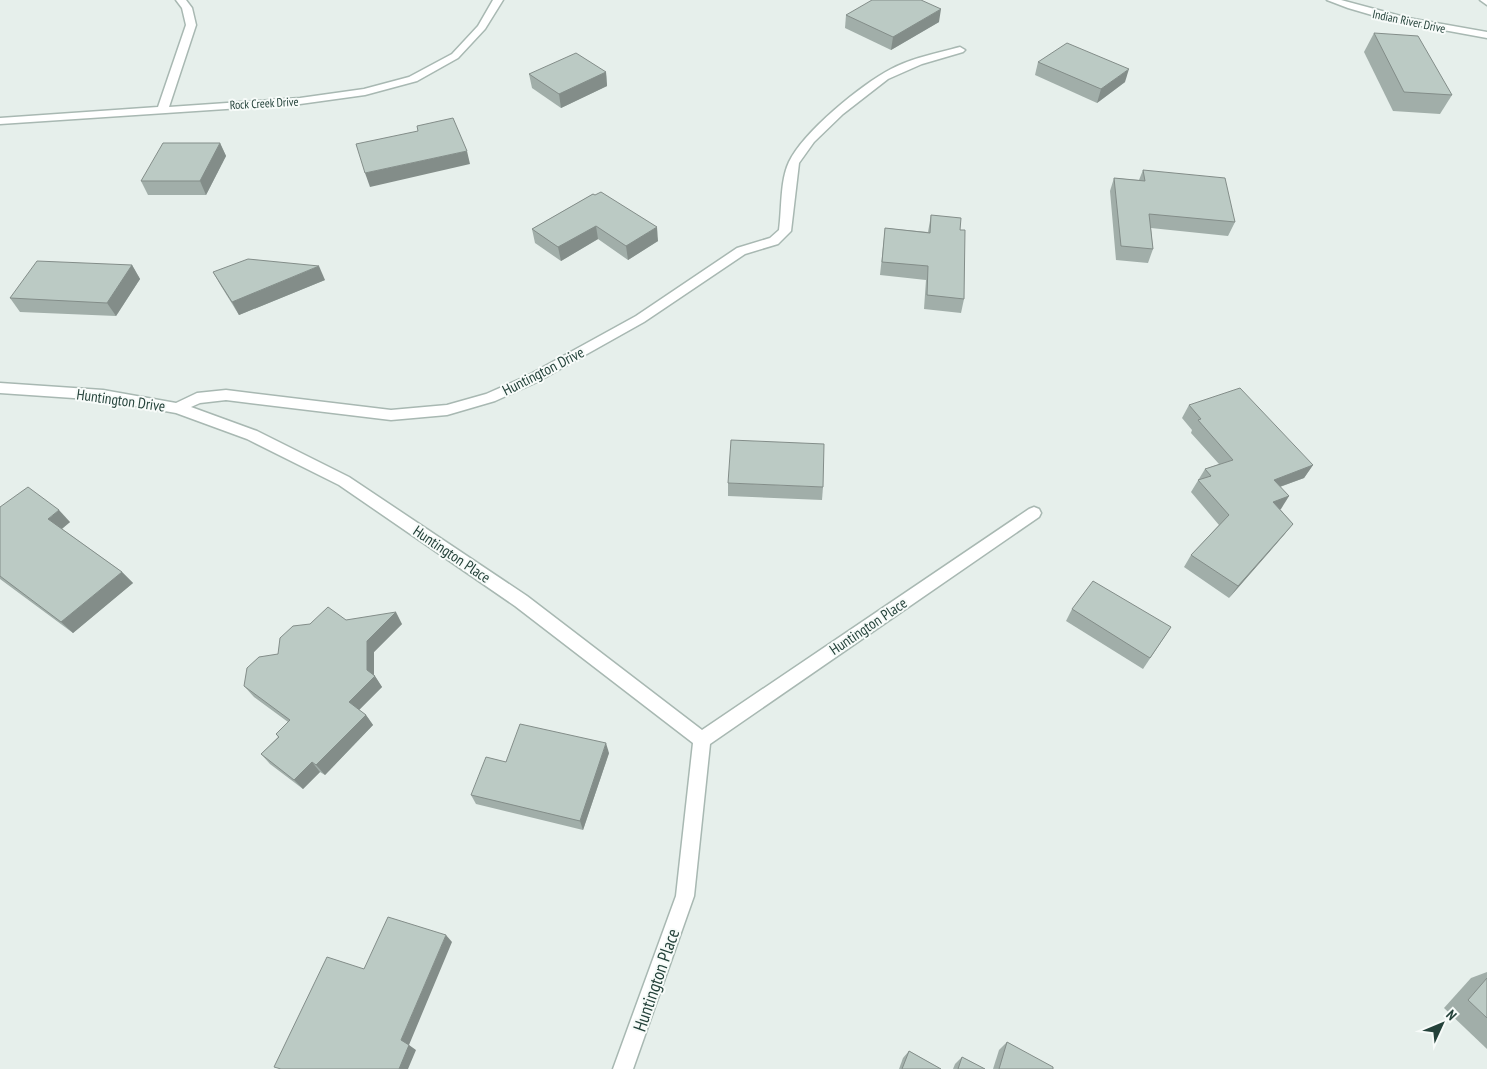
<svg xmlns="http://www.w3.org/2000/svg" width="1487" height="1069" viewBox="0 0 1487 1069" font-family="'PT Sans Narrow',sans-serif">
	<style>
		.lines { fill: none; stroke-linecap: round; stroke-linejoin: round }
		.minor-casing { stroke: #a8b8b2; stroke-width: 3 }
		.minor { fill: #fff; fill-rule: evenodd }
		.wall { fill: #a1aea9 }
		.shaded-wall { fill: #838d89 }
		.building { fill: #bbcac4; stroke: #838d89 }
		.labels { text-anchor: middle; dominant-baseline: central; stroke-width: 4; stroke-linejoin: round; paint-order: stroke }
		.far-street-label { font-size: 12px; fill: #24423a; stroke: #f7fbf9 }
		.street-label { font-size: 15px; fill: #24423a; stroke: #f7fbf9 }
		.near-street-label { font-size: 18px; fill: #24423a; stroke: #f7fbf9 }
	</style>
	<rect width="100%" height="100%" fill="#e6efeb"/>
	<g class="lines">
		<!-- minor casing -->
		<g class="minor-casing">
			<g id="minor">
				<path d="M176,0h10l6,8 4,17 -27,82 131,-9 64,-9 45,-12 43,-23 26,-28 15,-26h10l-18,29 -27,29 -41,23 -52,14 -65,9 -300,20v-6l158,-11 28,-82 -4,-17z"/>
				<path d="M1327,0h14l67,18 79,14v6l-98,-18 -41,-12z"/>
				<path d="M1480,0h7v5z"/>
				<path d="M960,47l5,3 -2,2 -41,12 -34,15 -45,35 -29,28 -15,21 -8,68 -13,13 -33,10 -101,68 -107,60 -42,19 -48,14 -56,5 -165,-20 -26,3 -9,4 66,24 92,46 178,119 175,134 327,-221 5,-2 5,2 2,4 -2,4 -329,227 -16,152 -61,173h-20l63,-173 17,-153 -178,-137 -176,-121 -92,-46 -71,-26 -73,-13 -103,-7v-10l103,7 73,13 21,-10 29,-3 165,20 56,-5 39,-11 41,-18 109,-60 101,-68 33,-10 9,-8c3,-22 1,-49 10,-68 15,-31 72,-77 102,-93 21,-11 46,-16 69,-22z"/>
			</g>
		</g>
		<!-- minor -->
		<use href="#minor" class="minor"/>
	</g>
	<!-- wall -->
	<g class="wall">
		<path d="M846,15l93,7 -48,28 -46,-22z"/>
		<path d="M1374,33l78,62 -12,19 -47,-3 -29,-59z"/>
		<path d="M1038,62l87,20 -28,21 -62,-28z"/>
		<path d="M606,72l1,14 -46,22 -29,-20 -3,-14z"/>
		<path d="M220,143l6,13 -20,39h-58l-7,-14z"/>
		<path d="M1143,170l92,52 -7,14 -77,-8 2,21 -5,14 -32,-3 -6,-69 4,-13 25,2z"/>
		<path d="M593,194l65,47 -30,19 -30,-21 -37,22 -26,-18 -3,-14z"/>
		<path d="M931,215l29,15 4,69 -3,14 -37,-4 2,-29 -46,-5 5,-47 43,4z"/>
		<path d="M132,265l8,14 -24,37 -96,-4 -10,-14z"/>
		<path d="M213,272l112,8 -86,35 -18,-29z"/>
		<path d="M1189,405l124,60 -9,13 -24,9 9,9 -9,13 13,15 -10,12 -54,62 -45,-31 7,-12 28,-30 -28,-33 14,-23 14,-5 -28,-31 1,-3 -10,-12z"/>
		<path d="M728,483l95,4 -1,13 -94,-4z"/>
		<path d="M0,507l70,15 -8,7 60,43 11,11 -60,50 -73,-54z"/>
		<path d="M1072,609l99,18 -28,42 -77,-48z"/>
		<path d="M346,620l56,4 -28,28v23l8,12 -23,23 7,5 7,10 -48,50 -5,-3 -17,17 -33,-25 -9,-10 17,-17 -2,-3 12,-12 -34,-25 -10,-11 34,-32z"/>
		<path d="M609,753l-26,77 -107,-26 -5,-9 35,-33z"/>
		<path d="M1487,972v77l-43,-41 27,-30z"/>
		<path d="M1007,1042l46,27h-60l6,-19z"/>
		<path d="M909,1051l32,18h-42l4,-11z"/>
		<path d="M962,1057l23,12h-32l2,-5z"/>
	</g>
	<!-- shaded-wall -->
	<g class="shaded-wall">
		<path d="M941,9l-2,13 -48,28 2,-13z"/>
		<path d="M1129,69l-4,13 -28,21 4,-14z"/>
		<path d="M606,72l1,14 -46,22 -2,-14z"/>
		<path d="M220,143l6,13 -20,39 -6,-14z"/>
		<path d="M467,151l3,13 -100,23 -5,-14z"/>
		<path d="M596,226l2,13 -37,22 -3,-14z"/>
		<path d="M657,227l1,14 -30,19 -2,-14z"/>
		<path d="M132,265l8,14 -24,37 -9,-13z"/>
		<path d="M319,266l6,14 -86,35 -7,-13z"/>
		<path d="M1313,465l-9,13 -39,14 9,-12z"/>
		<path d="M1289,496l-8,13 -16,6 8,-13z"/>
		<path d="M59,510l11,12 -11,9 -11,-12z"/>
		<path d="M1293,524l-10,12 -54,62 9,-12z"/>
		<path d="M122,572l11,11 -60,50 -12,-11z"/>
		<path d="M396,612l6,12 -28,28v26l1,-2 7,11 -26,26 -7,-11 18,-32v-29z"/>
		<path d="M366,715l7,10 -48,50 -9,-10z"/>
		<path d="M606,743l3,10 -26,77 -3,-9z"/>
		<path d="M312,762l8,10 -17,17 -9,-9z"/>
		<path d="M446,935l6,7 -43,103 7,5 -8,19h-9l2,-29z"/>
	</g>
	<!-- building -->
	<g class="building">
		<path d="M872,0h49l20,9 -48,28 -47,-22z"/>
		<path d="M1374,33l44,3 34,59 -48,-3z"/>
		<path d="M1067,43l62,26 -28,20 -63,-27z"/>
		<path d="M576,53l30,19 -47,22 -30,-20z"/>
		<path d="M453,118l14,33 -102,22 -9,-29 62,-13 -1,-5z"/>
		<path d="M163,143h57l-20,38h-59z"/>
		<path d="M1143,170l82,8 10,44 -86,-8 4,35 -32,-3 -7,-68 31,3z"/>
		<path d="M601,192l56,35 -31,19 -30,-20 -38,21 -26,-18 61,-35 2,1z"/>
		<path d="M931,215l30,3 -1,12h5l-1,69 -37,-4 1,-29 -46,-4 3,-34 45,5z"/>
		<path d="M248,259l71,7 -87,36 -19,-30z"/>
		<path d="M37,261l95,4 -25,38 -97,-5z"/>
		<path d="M1240,388l73,77 -39,15 15,16 -16,6 20,22 -55,62 -47,-31 38,-40 -31,-35 13,-4 -6,-7 28,-9 -35,-40 3,-1 -12,-14z"/>
		<path d="M731,440l93,4 -1,43 -95,-4z"/>
		<path d="M28,487l31,23 -11,9 74,53 -61,50 -61,-46v-69z"/>
		<path d="M1093,581l78,46 -21,31 -78,-49z"/>
		<path d="M328,607l18,13 50,-8 -29,29v29l8,6 -26,26 17,13 -50,50 -4,-3 -18,18 -33,-26 18,-17 -3,-3 14,-14 -46,-34 3,-18 12,-11 19,-3 2,-16 13,-12 17,-2z"/>
		<path d="M520,724l86,19 -26,78 -109,-26 15,-38 20,5z"/>
		<path d="M388,917l58,18 -45,105 8,5 -10,24h-118l-7,-2 53,-110 37,12z"/>
		<path d="M1487,978v40l-19,-18z"/>
		<path d="M1007,1042l46,25v2h-54z"/>
		<path d="M909,1051l32,18h-39z"/>
		<path d="M962,1057l23,12h-27z"/>
	</g>
	<g class="labels">
		<!-- far-street labels -->
		<g class="far-street-label">
			<text transform="translate(1409 21) rotate(12)">Indian River Drive</text>
			<text transform="translate(264 103) rotate(-3)">Rock Creek Drive</text>
		</g>
		<!-- street labels -->
		<g class="street-label">
			<text transform="translate(543 371) rotate(-27)">Huntington Drive</text>
			<text transform="translate(121 400) rotate(8)">Huntington Drive</text>
			<text transform="translate(452 554) rotate(34)">Huntington Place</text>
			<text transform="translate(868 626) rotate(-34)">Huntington Place</text>
		</g>
		<!-- near-street labels -->
		<g class="near-street-label">
			<text transform="translate(656 980) rotate(-71)">Huntington Place</text>
		</g>
	</g>
	<!-- north arrow -->
	<g transform="translate(1442 1024) rotate(46)" stroke="#f7fbf9" stroke-width="4" paint-order="stroke">
	<path d="M0-4L9 19L0 12L-9 19Z" fill="#24423a"/>
	<text y="-8" font-size="14" font-weight="bold" text-anchor="middle" fill="#24423a">N</text>
	</g>
</svg>
